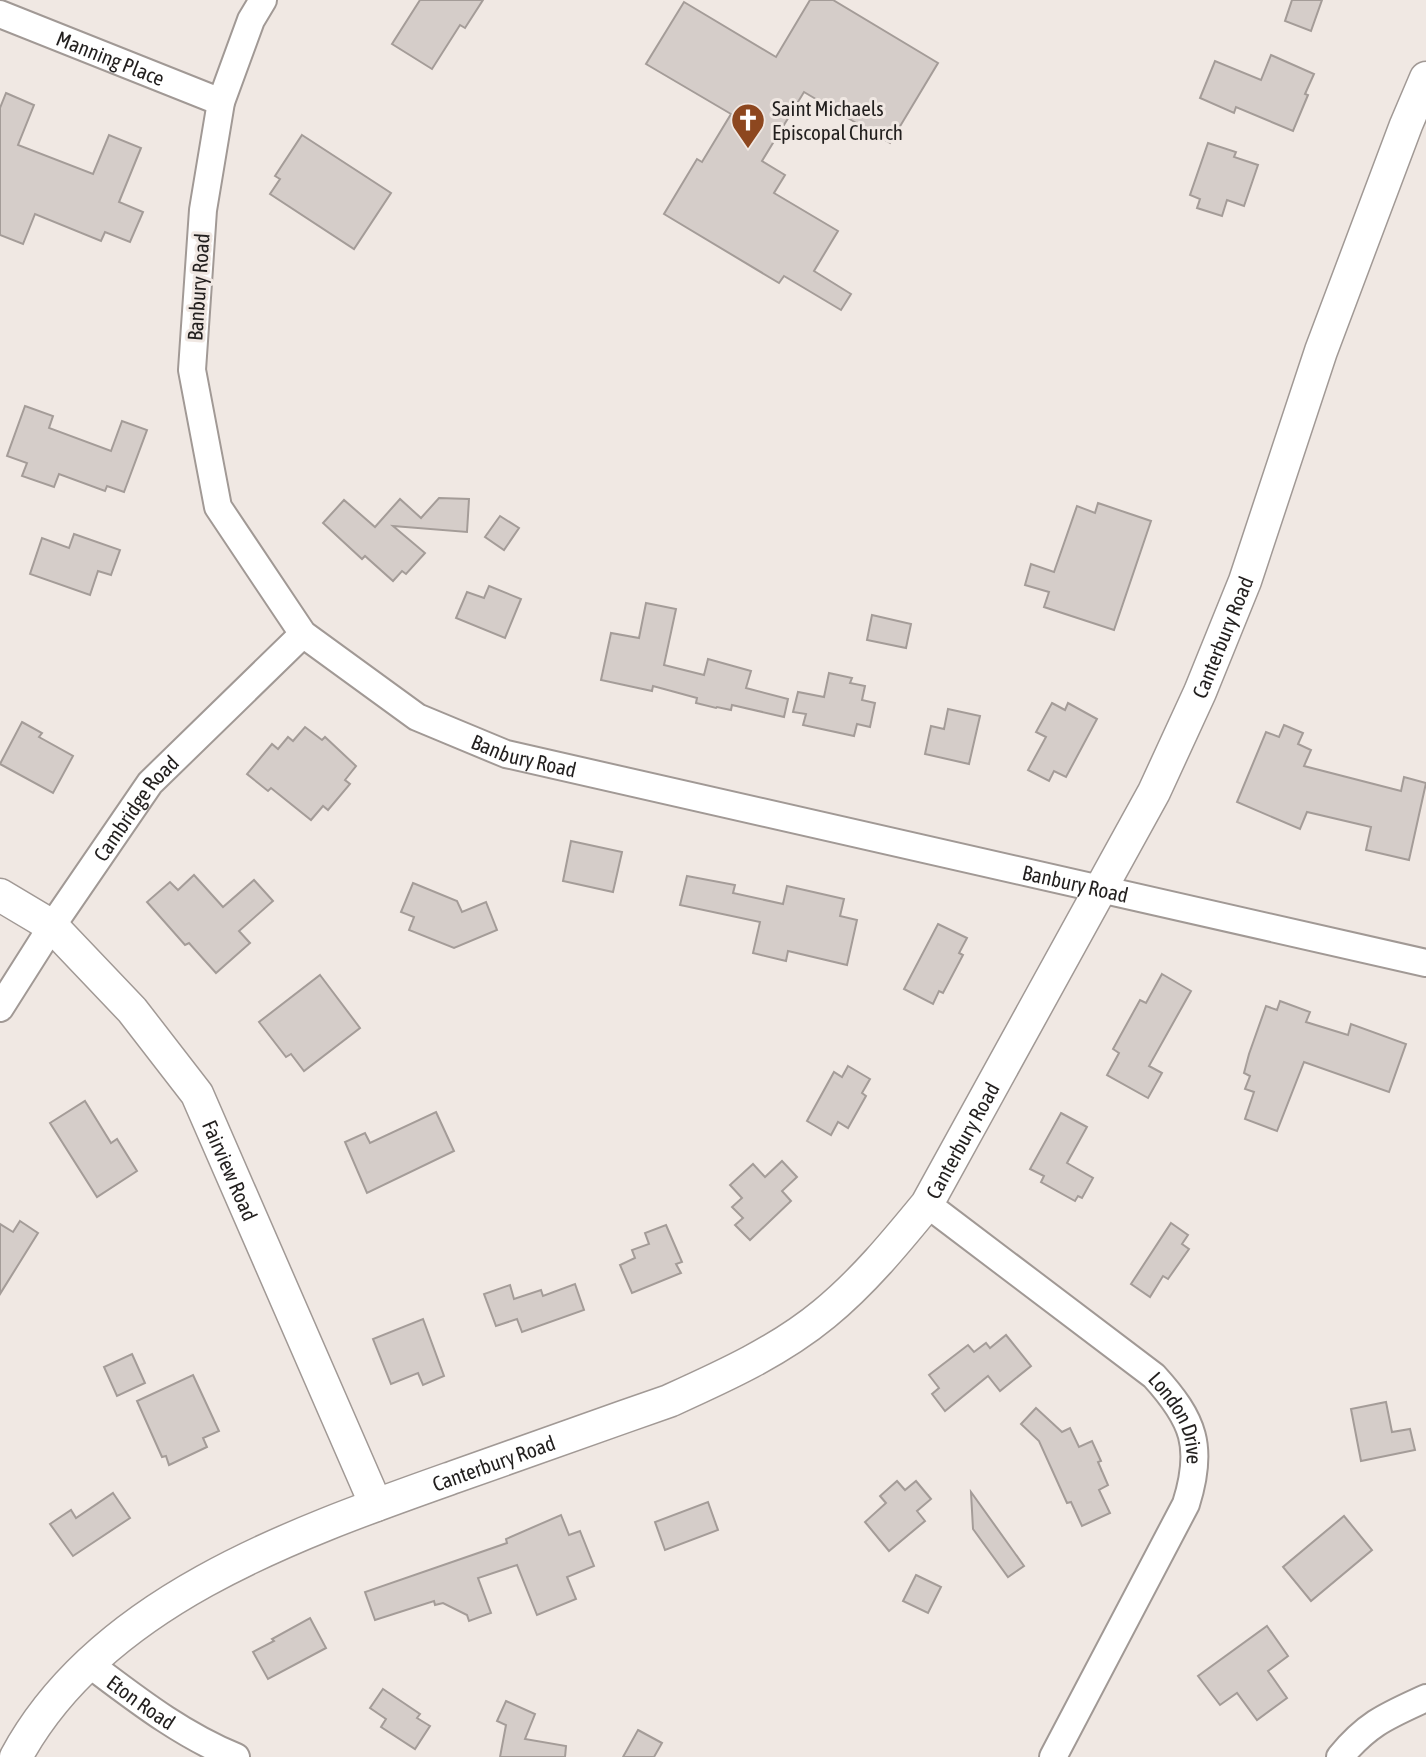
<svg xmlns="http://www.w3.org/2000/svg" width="1426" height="1757" viewBox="0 0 1426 1757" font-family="'Asap Condensed',sans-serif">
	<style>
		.building { fill: #d5cdc9; stroke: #a49c98; stroke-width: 2 }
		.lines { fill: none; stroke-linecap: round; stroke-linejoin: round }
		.minor-casing { stroke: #a19995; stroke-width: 30 }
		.tertiary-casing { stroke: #a19995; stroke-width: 35 }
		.minor { stroke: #fff; stroke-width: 26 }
		.tertiary { stroke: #fff; stroke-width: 32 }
		.labels { text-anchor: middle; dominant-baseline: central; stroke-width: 6; stroke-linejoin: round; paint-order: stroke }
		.street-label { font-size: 21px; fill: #221f1e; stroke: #f0e8e3 }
		.poi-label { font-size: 21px; fill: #221f1e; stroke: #f0e8e3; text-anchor: start }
	</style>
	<rect width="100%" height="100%" fill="#f0e8e3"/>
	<!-- building -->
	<g class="building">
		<path d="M420,0h63l-18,28 -5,-3 -28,44 -40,-25z"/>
		<path d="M810,0h23l105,63 -48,80 -86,-51 -42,69 23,14 -11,18 64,38 -24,40 37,23 -10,16 -57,-34 -5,7 -115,-69 33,-55 5,3 29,-48 -85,-50 38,-62 92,55z"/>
		<path d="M1292,0h30l-11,31 -26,-10z"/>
		<path d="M1271,55l43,19 -9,20 3,1 -15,36 -57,-24 -2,6 -34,-15 15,-37 46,19z"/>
		<path d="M6,93l28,12 -16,40 75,29 16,-39 32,13 -22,54 24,10 -13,30 -25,-10 -4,9 -66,-27 -12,30 -23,-9v-127z"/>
		<path d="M302,135l89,58 -37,56 -84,-55 10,-15 -5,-3z"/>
		<path d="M1208,143l28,9 -2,5 24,8 -14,41 -17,-6 -5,16 -25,-8 3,-9 -10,-4z"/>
		<path d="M25,406l28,10 -4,12 62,23 11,-30 25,9 -23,62 -17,-6 -2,5 -46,-17 -5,13 -32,-11 5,-13 -20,-7z"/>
		<path d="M439,498l30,1 -2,33 -74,-6 32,27 -19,21 -4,-3 -9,10 -28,-25 -3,3 -39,-36 21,-23 31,27 25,-28 21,19z"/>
		<path d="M1098,503l53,18 -37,109 -70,-23 5,-15 -24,-7 6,-21 23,8 23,-66 18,7z"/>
		<path d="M500,516l19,12 -15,22 -19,-13z"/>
		<path d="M74,534l46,16 -9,25 -13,-4 -8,24 -60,-21 12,-36 27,10z"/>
		<path d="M489,586l32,13 -16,39 -49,-20 11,-26 17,6z"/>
		<path d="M646,603l30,6 -12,56 40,10 4,-16 43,12 -5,17 42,11 -4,18 -52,-12 -1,5 -14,-3 -1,1 -20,-5 1,-5 -44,-12 -1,5 -51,-11 10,-47 28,5z"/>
		<path d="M872,615l39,9 -5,24 -39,-8z"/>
		<path d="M829,673l23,5 -2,5 15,3 -3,14 13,3 -5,24 -13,-3 -3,12 -51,-11 3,-11 -13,-2 5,-20 26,5z"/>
		<path d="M1052,703l13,7 3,-7 29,16 -31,58 -12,-6 -5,10 -21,-11 18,-33 -10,-5z"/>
		<path d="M948,709l32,7 -11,48 -44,-10 6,-28 13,3z"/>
		<path d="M22,722l20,11 -3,4 34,19 -20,37 -53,-29z"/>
		<path d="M1284,725l19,8 -5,11 13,6 -7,16 97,25 3,-14 22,6 -17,77 -43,-10 5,-23 -64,-15 -7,17 -63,-27 29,-70 13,5z"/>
		<path d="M305,727l17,13 3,-3 31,29 -11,14 5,4 -22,26 -5,-4 -12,14 -40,-32 -3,3 -21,-17 25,-30 6,5 10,-12 5,4z"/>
		<path d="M571,841l51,11 -9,40 -50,-11z"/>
		<path d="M194,875l29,32 31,-27 19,21 -34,30 11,12 -34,30 -27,-30 -4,2 -38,-43 23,-20 8,8z"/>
		<path d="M687,876l48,9 -2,8 50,11 4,-18 57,13 -4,17 17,4 -10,45 -59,-14 -2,10 -33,-8 7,-31 -80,-17z"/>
		<path d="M413,883l44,18 5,11 24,-10 11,28 -43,18 -45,-18 5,-13 -13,-5z"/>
		<path d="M938,924l29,14 -8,15 4,2 -20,38 -4,-2 -6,13 -29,-15z"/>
		<path d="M1162,974l29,17 -42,75 13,7 -14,25 -41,-23 12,-22 -6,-4 27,-49 6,3z"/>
		<path d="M320,975l40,53 -56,43 -13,-17 -5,3 -27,-35z"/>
		<path d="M1280,1001l30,11 -4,10 42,13 3,-11 55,20 -17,48 -85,-30 -27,69 -32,-12 9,-27 -9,-3 5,-13 -6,-3 5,-19 17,-48 11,4z"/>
		<path d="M848,1066l22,13 -8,14 4,3 -18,32 -10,-6 -7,13 -24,-14 27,-49 8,5z"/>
		<path d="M85,1101l26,42 6,-4 20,32 -40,26 -47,-74z"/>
		<path d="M436,1112l18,39 -87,42 -22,-51 20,-9 5,10z"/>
		<path d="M1061,1113l26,14 -20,36 26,15 -11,20 -4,-2 -3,5 -34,-19 3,-6 -14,-7z"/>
		<path d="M782,1161l15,16 -15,14 9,10 -41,39 -15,-15 8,-7 -11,-11 10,-9 -12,-13 23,-21 12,13z"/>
		<path d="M20,1221l18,12 -38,61v-70l13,8z"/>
		<path d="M1171,1223l17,12 -6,9 7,5 -21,30 -5,-3 -13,21 -19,-13z"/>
		<path d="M666,1225l16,37 -6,2 5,9 -49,20 -12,-28 15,-7 -3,-8 17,-6 -4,-11z"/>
		<path d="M575,1284l9,26 -62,22 -5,-13 -21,7 -12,-32 26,-9 4,14 27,-9 2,6z"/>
		<path d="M423,1319l21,57 -21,9 -5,-12 -27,11 -18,-45z"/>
		<path d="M1006,1335l25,31 -31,25 -12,-15 -43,35 -13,-17 7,-6 -10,-13 39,-30 6,7 12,-9 4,5z"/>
		<path d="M132,1354l13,29 -28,13 -13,-29z"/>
		<path d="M193,1375l26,56 -16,7 4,9 -38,18 -3,-9 -4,1 -25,-56z"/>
		<path d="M1386,1402l6,30 18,-3 5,21 -54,11 -10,-52z"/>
		<path d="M1036,1408l26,24 8,-4 9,19 13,-6 9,20 -3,1 10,23 -9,5 11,23 -28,13 -11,-24 -4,1 -28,-62 -18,-17z"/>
		<path d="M897,1481l8,9 11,-9 15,18 -14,12 8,10 -36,30 -24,-29 21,-19 -6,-7z"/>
		<path d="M971,1492l53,74 -16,11 -35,-48z"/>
		<path d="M113,1493l17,25 -57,38 -23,-32 21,-14 5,8z"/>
		<path d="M708,1502l10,28 -53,20 -10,-28z"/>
		<path d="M561,1515l8,20 11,-4 14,35 -27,11 9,22 -39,16 -20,-50 -39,13 13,35 -22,8 -2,-6 -24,-12 -8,2 -1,-4 -59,19 -10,-28 142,-49 -1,-4z"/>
		<path d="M1344,1516l28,34 -61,51 -28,-34z"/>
		<path d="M916,1575l25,12 -13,26 -25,-12z"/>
		<path d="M310,1618l16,30 -58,31 -15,-27 21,-11 -2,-2z"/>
		<path d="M1267,1626l21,30 -20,15 19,27 -30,22 -20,-27 -17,12 -22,-29z"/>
		<path d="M383,1689l37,25 -3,4 13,8 -15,23 -34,-22 5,-8 -16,-11z"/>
		<path d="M506,1701l29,13 -10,25 41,7 -1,11h-65l6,-32 -9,-4z"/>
		<path d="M638,1730l24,13 -8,14h-31z"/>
	</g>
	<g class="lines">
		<!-- minor casing -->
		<g class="minor-casing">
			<g id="minor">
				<path id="s1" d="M263,0l-12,20 -30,82 -18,108 -11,160 26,137 85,127 114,83 89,37 920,209"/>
				<path id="s2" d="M0,14l221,88"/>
				<path id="s3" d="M0,1008l52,-82 98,-143 153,-149"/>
				<path id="s4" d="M927,1204l227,172c40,44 50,71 32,128l-133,253"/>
				<path id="s5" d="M88,1663c48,36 92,71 148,94"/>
				<path d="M1340,1757c28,-34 47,-41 86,-59"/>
			</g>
		</g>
		<!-- tertiary casing -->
		<g class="tertiary-casing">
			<g id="tertiary">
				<path id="s6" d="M0,895l52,31 80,84 65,84 179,411"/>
				<path id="s7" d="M16,1757c84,-156 280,-224 438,-280 71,-25 143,-51 215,-76 53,-24 109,-49 155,-87 39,-32 71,-71 103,-110l227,-412 46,-100 45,-111 76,-230 85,-226 20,-47"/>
			</g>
		</g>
		<!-- minor -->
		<use href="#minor" class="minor"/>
		<!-- tertiary -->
		<use href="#tertiary" class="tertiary"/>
	</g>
	<!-- icons -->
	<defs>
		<g id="church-pin" transform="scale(1.75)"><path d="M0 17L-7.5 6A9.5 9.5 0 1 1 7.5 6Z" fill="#8d471f" stroke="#f0e8e3"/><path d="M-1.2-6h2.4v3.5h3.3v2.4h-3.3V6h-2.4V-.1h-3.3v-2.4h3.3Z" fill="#fff"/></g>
	</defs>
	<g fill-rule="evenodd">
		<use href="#church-pin" x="748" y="120"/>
	</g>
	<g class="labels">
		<!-- street labels -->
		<g class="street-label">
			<text stroke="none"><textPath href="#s2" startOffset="119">Manning Place</textPath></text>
			<text transform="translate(198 287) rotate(-86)">Banbury Road</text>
			<text stroke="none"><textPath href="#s7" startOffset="1729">Canterbury Road</textPath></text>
			<text stroke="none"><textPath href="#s1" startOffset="928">Banbury Road</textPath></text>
			<text stroke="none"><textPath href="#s3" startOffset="242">Cambridge Road</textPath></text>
			<text stroke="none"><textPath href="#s1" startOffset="1494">Banbury Road</textPath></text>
			<text stroke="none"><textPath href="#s7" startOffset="1162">Canterbury Road</textPath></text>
			<text stroke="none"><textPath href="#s6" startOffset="366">Fairview Road</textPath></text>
			<text stroke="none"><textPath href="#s4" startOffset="334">London Drive</textPath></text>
			<text stroke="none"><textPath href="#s7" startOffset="574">Canterbury Road</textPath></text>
			<text stroke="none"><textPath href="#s5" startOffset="66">Eton Road</textPath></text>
		</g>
		<!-- poi labels -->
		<g class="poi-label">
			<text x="772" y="108">Saint Michaels<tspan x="772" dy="24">Episcopal Church</tspan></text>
		</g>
	</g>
</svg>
